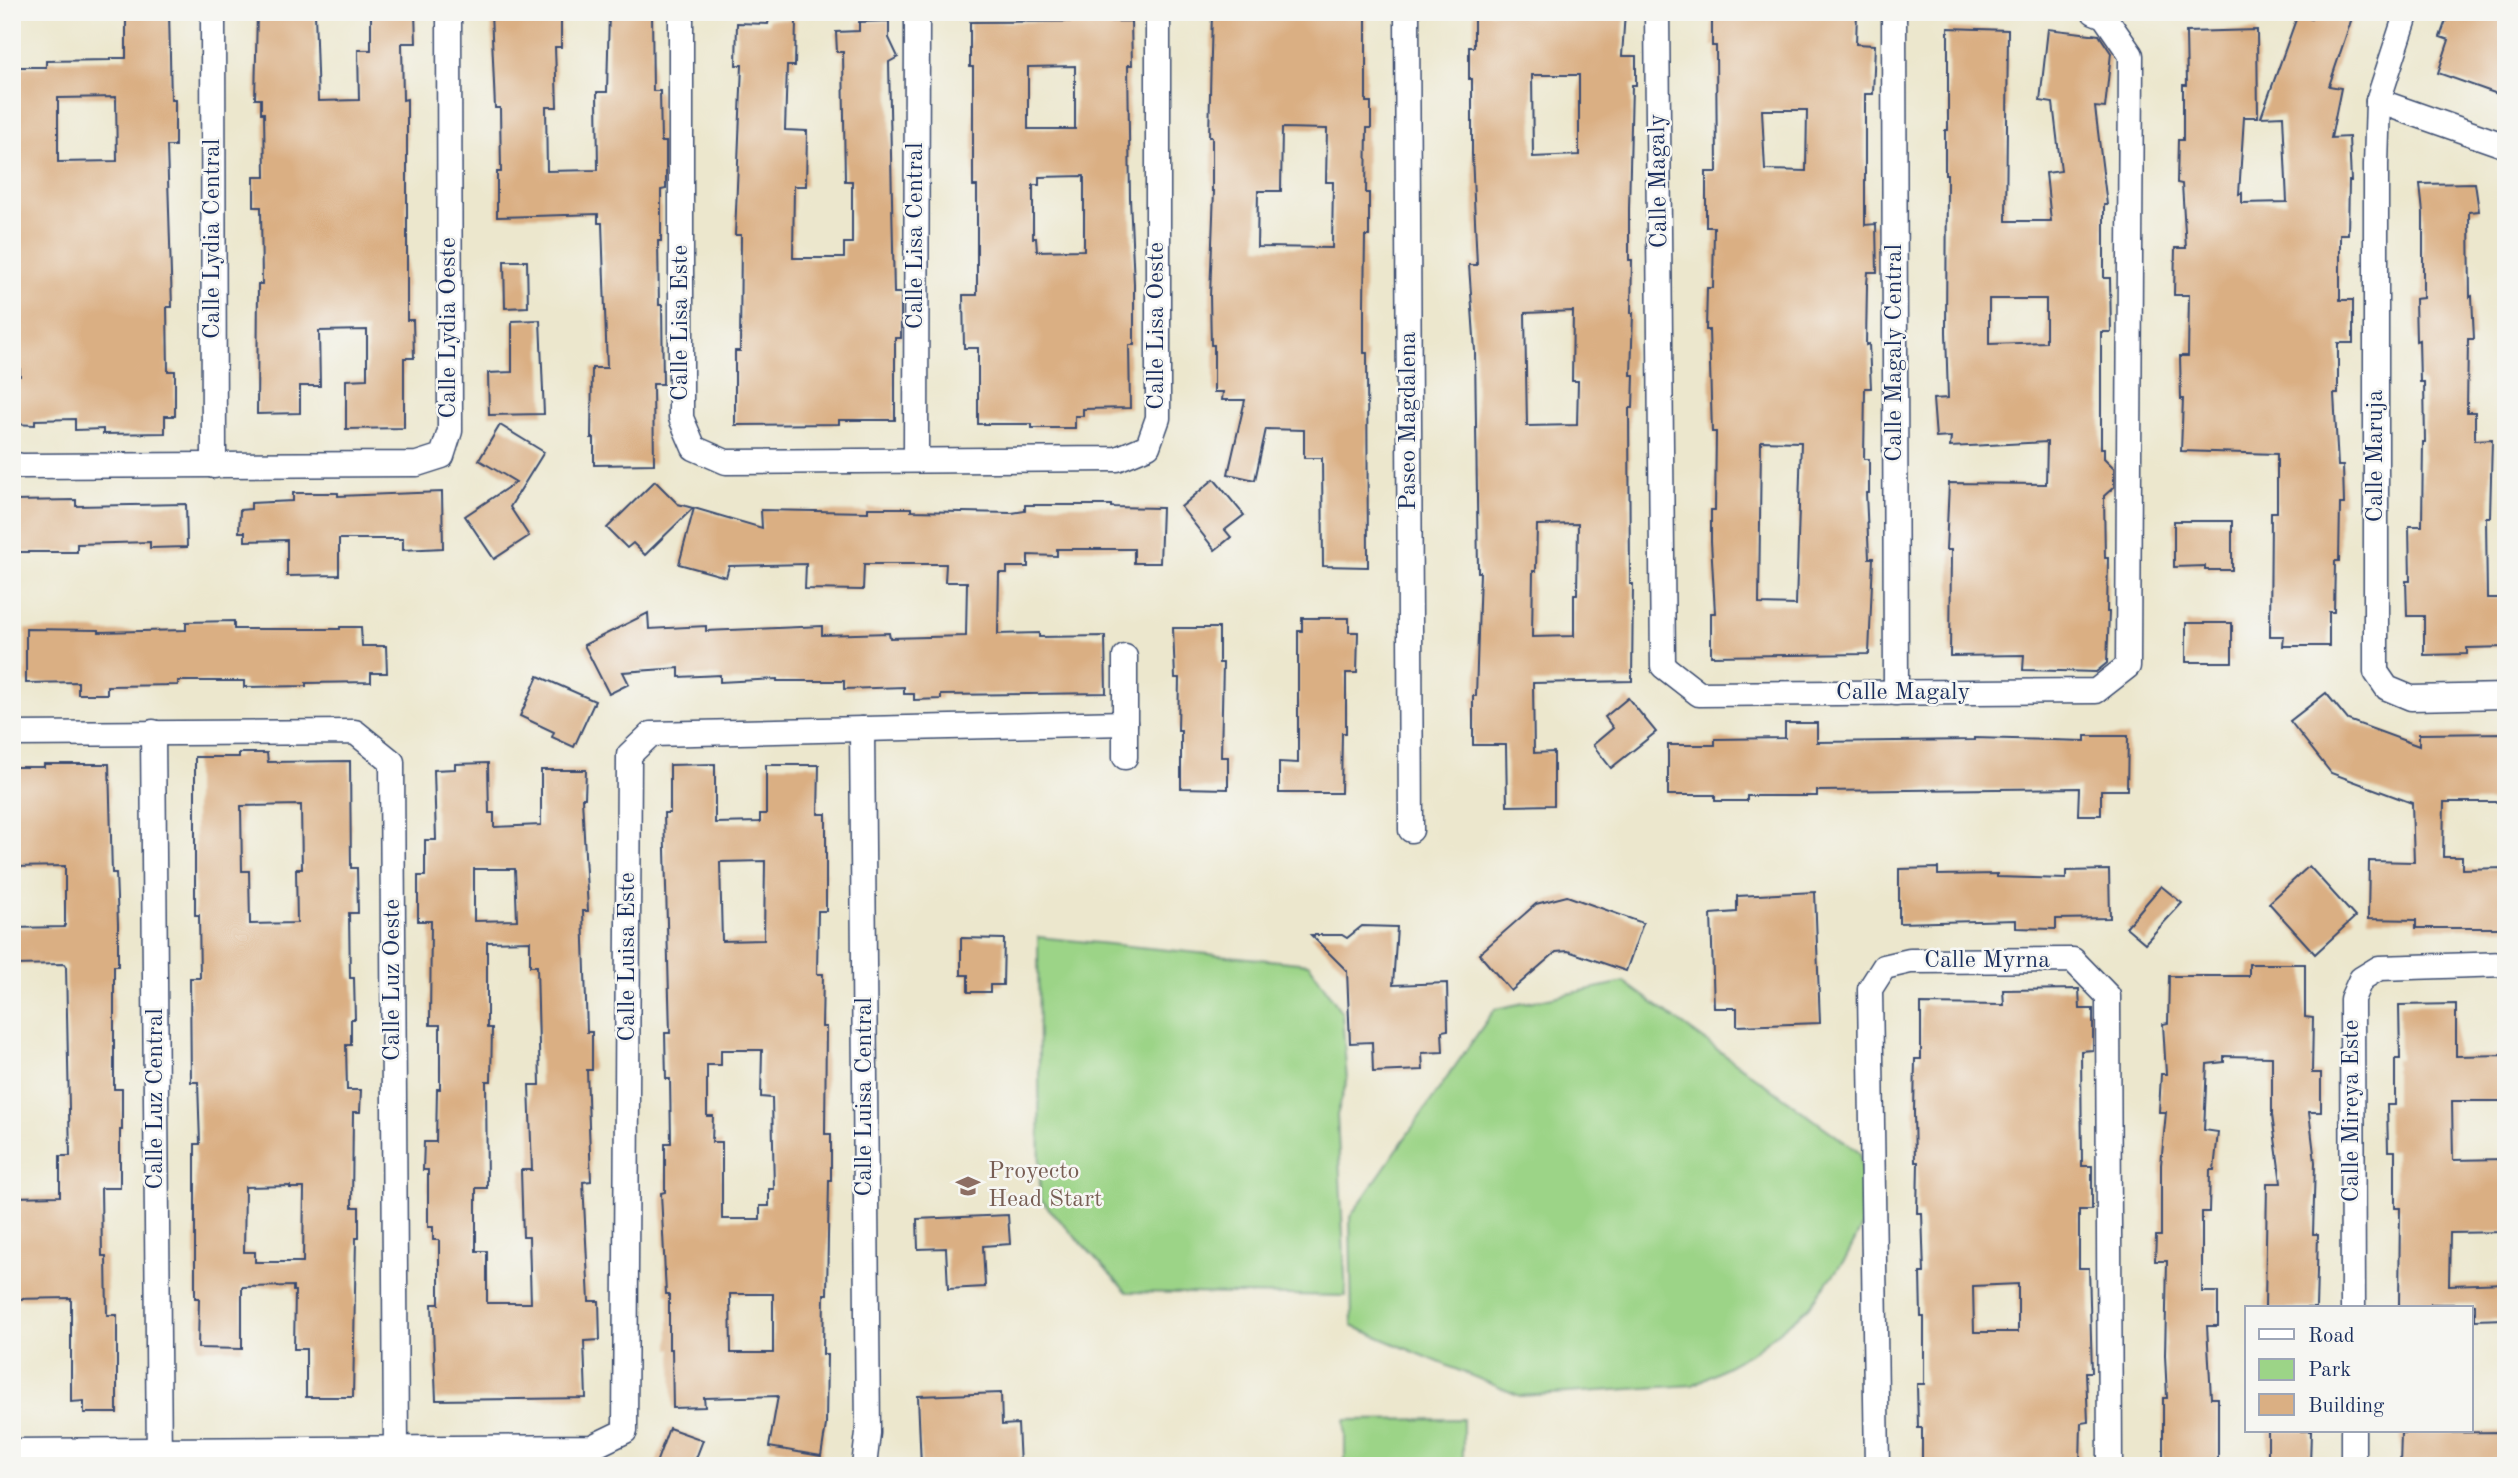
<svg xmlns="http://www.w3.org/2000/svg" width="2518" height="1478" viewBox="0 0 2518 1478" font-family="'Old Standard TT',serif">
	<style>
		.green { fill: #9cd487; stroke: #5c8272; stroke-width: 2 }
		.building { fill: #daaf83; fill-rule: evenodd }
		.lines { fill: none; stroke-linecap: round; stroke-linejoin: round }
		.minor-casing { stroke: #3a4b6f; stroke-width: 27 }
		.minor { stroke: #fff; stroke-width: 24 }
		.labels { text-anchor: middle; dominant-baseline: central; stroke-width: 5; stroke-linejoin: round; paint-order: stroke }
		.street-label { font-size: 24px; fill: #1b2f5e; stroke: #f6f6f2 }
		.education-label { font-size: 24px; fill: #785e54; stroke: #f6f6f2; text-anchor: start }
	</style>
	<rect width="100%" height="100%" fill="#f6f6f2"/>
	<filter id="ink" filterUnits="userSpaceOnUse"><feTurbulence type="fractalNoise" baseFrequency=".0143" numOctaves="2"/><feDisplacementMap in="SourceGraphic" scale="14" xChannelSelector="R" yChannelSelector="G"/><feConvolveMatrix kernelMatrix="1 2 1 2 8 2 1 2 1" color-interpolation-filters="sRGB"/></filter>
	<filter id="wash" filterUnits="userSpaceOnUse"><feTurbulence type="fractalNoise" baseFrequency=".00686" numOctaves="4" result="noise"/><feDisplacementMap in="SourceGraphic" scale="28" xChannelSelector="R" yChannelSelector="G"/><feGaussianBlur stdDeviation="1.57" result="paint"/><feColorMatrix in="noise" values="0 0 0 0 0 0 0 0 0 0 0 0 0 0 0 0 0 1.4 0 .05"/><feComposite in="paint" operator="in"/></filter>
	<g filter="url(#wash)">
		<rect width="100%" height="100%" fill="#ece7cd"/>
		<!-- green -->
		<g class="green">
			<path d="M1038,937l271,27 33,49 5,68 -10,34 9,181 -219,-4 -87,-93z"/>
			<path d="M1624,982l236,171 5,68 -19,37 -38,50 -55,44 -60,33 -173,11 -168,-70 -2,-109 145,-208z"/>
			<path d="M1463,1419v47h-118v-46z"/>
		</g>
		<g id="blocks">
			<!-- building -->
			<g class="building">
				<path d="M126,12h43l2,88h4v46h-8l5,161h-5l1,64h7v45h-10v17l-62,1v-5l-28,1v-11l-40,1v5l-23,-1v-48h8l-2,-116h-6v-44l7,-1 -1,-67 -6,1v-41h4v-41h30v-6l64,-1v-2h16zM116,97l1,64 -59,1v-64z"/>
				<path d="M371,12h44l1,31h-14l1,57 4,-1v221h6l1,38h-10v70l-58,1v-49l21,-1v-49l-48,1 1,55h-20v27l-43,1 1,-130h4l-1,-77h-7v-30h11l-1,-64h-3v-14h-6l2,-86h58l3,88 41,-1 -1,-50h13z"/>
				<path d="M491,12h70v35h-6l2,60h-11l1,64 51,-1 -1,-78h10l2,-80h43l1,79h7l1,51h5v47l-5,1v51h-3l1,64h3l1,79h-10l1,80 -60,1v-27h-3l1,-70h15l-5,-145h-4v-9l-101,3v-45h4l-1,-64h-5z"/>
				<path d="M1212,12h154v90h5v26h-4l-1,65h3v43h-4l-1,70v47h3l1,214 -45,-1 -1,-108h-18v-28l-38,-1 -11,51 -27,-6 17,-74h-23l1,-8h-9v-47h-3l-1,-49 4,-105h-2v-54h-3zM1282,128l45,1 -1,53h7l-1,66 -75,-1 1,-56h23z"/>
				<path d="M1474,12h151l-3,44h14v29h-4l-3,124v51h3l-1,53h2l-2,62h3l-1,33h-4l1,176h3l-1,97 -99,2 1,70 20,-1v53l-47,1 -1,-61h-33v-49h3l4,-124h-2l-3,-221 -6,-86h8l-5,-111v-75h-3v-32h5zM1532,75h47v80l-46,2zM1573,311l-1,70h6l-1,44 -50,1 -2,-113zM1578,524l-1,70h-3v42l-42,1 1,-66h3l1,-46z"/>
				<path d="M1712,12h145l-1,32 19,1 -2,49h-8v131l11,-1 1,48h-9l-1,12 -1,61 3,-1 2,44h-6l-1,71h5v34h-3l3,65h4l-4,96 -158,2v-43h4l-4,-72v-31h4l1,-78h-4l-3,-102h-3l1,-42h6l1,-61h-8v-55h11l-1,-126h-4zM1762,110h45l-1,61 -41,-1zM1761,441l40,1 -5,163 -37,-1z"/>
				<path d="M2314,12h40l-25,74 12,2 -10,50 18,-1 2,44h-2l-1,53h-8v66h13v43h-15v51h-4l4,72h5l1,38h-4l-1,57h-4l-1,51h-5v34h-46l1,-10h-14l1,-124h6v-58l-96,-3 2,-52h-2l-1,-43h8l1,-61h-15l1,-47h11l-4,-64 -5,-1 1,-43h5v-55h4l-1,-53 71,-2 1,87h-14l-5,77 3,-1v10l45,-1 -4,-86 -22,1 37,-103 13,5z"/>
				<path d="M2449,12h57v85l-68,-24 11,-33 -9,-3z"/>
				<path d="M769,19l27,1 -1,46h-8l-2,64 22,1 -1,55h-12l-1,72h51v-15h8v-62h-7l-2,-129h-6l-1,-20 23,-1v-9l30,-1v17l9,19 -9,5 5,231h7v45h-6v82h-56v4l-104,1v-74h5l1,-116h-6l7,-170h-6l1,-42 31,1z"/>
				<path d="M1131,21l1,44h-4l2,133 4,86v61h-5l1,63 -47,1v7h-8v12h-43v-4h-54v-76h-14l-1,-53h14v-109h-4v-119h-3v-45zM1075,66v63h-47v-62zM1084,176v74l-47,1 -1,-13h-3v-53h6v-8z"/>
				<path d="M1948,28l60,2 -2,191h45l-5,-48 15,-2 -8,-68 -13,-2 8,-72 51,6 12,18 -6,55 -10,-1 12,98h-3v73h6l1,54h-10v116h3v10l10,10v19l-10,9 1,62h3l-1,54h2l-2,51 -11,9 -73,-2 1,-15 -74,1 1,-106h-5l3,-67 97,1 1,-42 -97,5 1,-10 -15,1 -3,-39 15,-1 -2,-66 1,-158h-2v-44h3zM1989,299h57v43l-57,2z"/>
				<path d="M2475,183l4,28 -10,1 1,85 2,-1 2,43h-6l-1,73h8v28l17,-1 -2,78h-4l1,81h19v49l-39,1v6l-43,1v-39h-17l-1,-35h4l-1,-55h13l1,-84h2l-1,-60h-4l-1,-42 -3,1 -1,-42 8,-1v-85l-3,-29z"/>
				<path d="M504,261h23l1,46 -23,1z"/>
				<path d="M540,320l4,94 -55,1 -1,-42 24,-1v-51z"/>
				<path d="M500,425l44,27 -34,55 19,29 -35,23 -29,-43 51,-34 -37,-22z"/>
				<path d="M1214,479l30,36 -19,15 6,7 -16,13 -34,-43z"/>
				<path d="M655,481l23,23 15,4 -48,47 -12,-12 -6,5 -20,-20z"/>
				<path d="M442,492l1,56 -40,2v-11h-64v36l-52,1v-36l-42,1v-9h-6l1,-22 11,-1v-6l42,-2v-8h45v3z"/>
				<path d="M76,500v6l110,-2 1,43 -37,1v-6l-73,2v8h-64l-1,-51z"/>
				<path d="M1025,505h86v2l51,1 -2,55h-26v-14h-77v7l-29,-1v12h-21v6h-8l-1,61 41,-1v4l66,-1 1,57 -165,2v4l-27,1v-6h-10v-7l-60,2v-8h-67v-2l-57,3v-7l-41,2v-9l-56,4 6,12 -20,10 -25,-49 64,-32 1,16 57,-3v5l116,-5v9l67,-2 1,5 76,-2 1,-54h-22l1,-18h-82l-1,26 -58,-1 1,-25 -77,2 -3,11 -47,-13 15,-56 68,20 -1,-18 107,2v-4h43v3l101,2 13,-2z"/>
				<path d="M2174,521h58v49h-27v-4l-31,1z"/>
				<path d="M1302,618h47v14h9l-1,41h-11v60h-4l-1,60h-62v-31l19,1v-132h4z"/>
				<path d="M234,621v8h106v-2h21l1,19h24l1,27h-16v9l-65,1v3l-62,1v-6h-66v4l-71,1v8h-29v-12l-52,1v-54l73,1v2l87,-2v-8z"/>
				<rect x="2186" y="623" width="46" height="39"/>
				<path d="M1173,628h46v35h4l-2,94h7v32l-47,-1v-57h-3l1,-53h-4z"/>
				<path d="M538,676l57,25 -21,46 -22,-10 2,-5 -34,-16z"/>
				<path d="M2326,693l22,27 71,26v-12l87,-1v69h-62l-1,55h19v12l44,-1v60h-90v-8l-48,-1 1,-58 45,1 -2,-59 -81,-30 -41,-52z"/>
				<path d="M1628,698l28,34 -45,36 -18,-23 20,-17 -8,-11z"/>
				<path d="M1785,723h32v19l157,-2v-2l111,3v-5h43l-1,54h-26v25h-23l1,-27 -262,3v5h-70v5h-32v-6h-47v-50h47v-6l70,-1z"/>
				<path d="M239,753h28l1,9 82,-1 1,107h6l1,45h-9l1,65h4l1,41h-4v26h-5l1,45h14l-1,22h-7l-1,95h7v31h-3l-3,159h-47v-48h-12l1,-58h-2v-5l-51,1v62l-44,-1 1,-50h-4v-154h5l-2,-62h-7l-1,-104h10l-1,-63h-4v-158h44zM301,805l1,64h-6l1,54 -47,1 -1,-53h-7l-1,-65zM290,1186v2h14l-1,74h-48v-10h-11l1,-65z"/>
				<path d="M488,763l1,50h5v14l47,-2v-55h45l-1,28h-3l6,113h-5l4,121h5v38h-5l4,111 -8,1 6,119h10l1,39 -16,1 2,57 -150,2 -4,-96h7v-64h-6v-13h-5v-57h-5l1,-28h12l1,-53h3v-64h-10l1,-104h-13v-45h7v-36h11l-2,-70 21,-1v-5zM474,869h41l2,51 -43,1zM530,941v25h7l3,119h-11l3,85h-11l2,67h6l2,66h-44v-52h-11v-63h11l-1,-107h5l1,-53h-5v-86z"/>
				<path d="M44,764h65l3,109h4l2,51v42h-4v123h8v41h-2v58h-19l1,68h4l1,59h10v98h-33v-12l-13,1v-104l-59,1v-102l48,-1v-40h10l-4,-189 -2,-3 -52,1v-37l52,-1 1,-2v-59l-53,1v-100h32z"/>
				<path d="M715,764v59l45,-1v-8h6v-49h53l-1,49h8v97h-8l-1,63h6l-1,53h4l-1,107h6v46h-2l-2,114h-3l-1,60h4l-1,71 -5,31 -52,-9 9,-51 -74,2 1,9 -32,1 -1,-59h-3v-55h-3l-5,-101 4,-1v-49h6l-1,-64h-4l-1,-46h5l-6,-220h6v-48zM765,861l-1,79 -42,1 -2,-79zM721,1050h41l-1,47 11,1 2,91h-5v17h-9v13h-38v-77h-10l1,-26h-6v-51h14zM730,1294h43v59h-42z"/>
				<path d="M2309,866l46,51 -40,37 -46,-51z"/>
				<path d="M1938,868v7l59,-1v3l69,2v-8l43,-1 1,48 -54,1v10l-40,-1v-8l-117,3v-54z"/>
				<path d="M2161,886l21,17 -37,40 -19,-16z"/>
				<path d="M1815,892l5,131 -83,3v-18h-23l-3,-94 26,-2v-16z"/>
				<path d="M1567,896l76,27 -17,48 -58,-20 -12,1 -45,39 -32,-37 57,-50z"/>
				<path d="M1362,926l35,1 -4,58 54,-2 1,47 -6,1 1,21 -21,1 1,17 -50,2 -1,-30 -22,1 -3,-72 -36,-36h31l5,3z"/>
				<path d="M961,938l43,1 -1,46h-13v7h-22v-17h-7z"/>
				<path d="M2249,964h56v53l8,1 -1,55h9v39h-12l6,50 -2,72h5l-2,74h-51l2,-125h14l-9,-68v-58l-48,-1v6l-17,2 -3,66 14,2 -4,38h-4l-1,42h-7v80h16v34h-11l4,72h7v68h-55v-68h4l-2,-43 2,-94h-12l1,-25h5v-71l5,-53h-7l2,-38h5l-3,-50 5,-1 1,-47h80z"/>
				<path d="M2079,989l1,20h13v41l-12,1 1,115h10v44h-13v58h10l3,104h-6l2,50 -7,1 -1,43h-158v-38h-4l-1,-44h7v-67h-3l-1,-44h4l-2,-60h-5l1,-51h-3l-1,-49 1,-54h6v-55l83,1 -1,-15zM2018,1284v48h-44l-1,-46z"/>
				<path d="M2456,1004v52l50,-1v46h-54l1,59 53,-1v73l-56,1 -1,52 57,-2v36l-31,1v-16h-44v4h-32l1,-100h-5v-57h-7l-1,-46h8v-46h5l-1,-54z"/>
				<path d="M1008,1215l2,29 -27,2 2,41 -37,2 -2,-41 -28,1 -1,-30z"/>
				<path d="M1001,1393l1,32 16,-1 2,42h-99l-3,-70z"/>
				<path d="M669,1428l34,12 -10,26h-38z"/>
				<path d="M2268,1431h43l-1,35h-42z"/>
				<path d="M2506,1432v34h-106l1,-33z"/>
			</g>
		</g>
	</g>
	<g filter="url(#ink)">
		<use href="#blocks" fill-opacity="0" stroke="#3a4b6f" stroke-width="2"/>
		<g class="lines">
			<!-- minor casing -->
			<g class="minor-casing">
				<g id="minor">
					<path d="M213,12l1,454"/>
					<path d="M681,12v406l13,30 32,14 391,-3 31,-13 10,-28v-406"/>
					<path d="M1407,12l4,818"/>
					<path d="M1657,12l6,654 36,28 397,-3 32,-25 3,-611 -27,-39 -10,-4"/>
					<path d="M1894,12l2,681"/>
					<path d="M2407,12l-29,89 -2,64v507l11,16 24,10 95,-2"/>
					<path d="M2378,101l128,45"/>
					<path d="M916,459l1,-447"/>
					<path d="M12,464l9,2 396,-2 25,-8 8,-25 -1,-419"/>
					<path d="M1125,657v100"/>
					<path d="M862,729l6,704 -4,33"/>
					<path d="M153,732l6,733"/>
					<path d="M12,734l343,-2 37,30 4,686"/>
					<path d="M2353,1308l-1,-309 9,-20 18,-11 127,-4"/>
					<path d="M2353,1431v35"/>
					<path d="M12,1451l580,-4 33,-16 4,-676 22,-21 474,-11"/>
					<path d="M1877,1466l-7,-477 14,-22 26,-6 163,-1 35,36 2,470"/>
				</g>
			</g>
			<!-- minor -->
			<use href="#minor" class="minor"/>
		</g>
	</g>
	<!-- icons -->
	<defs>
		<g id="school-bare" transform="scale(1.89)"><path d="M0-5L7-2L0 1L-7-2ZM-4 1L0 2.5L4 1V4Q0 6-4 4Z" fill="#8d6e63" stroke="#f6f6f2" stroke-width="2.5" paint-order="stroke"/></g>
	</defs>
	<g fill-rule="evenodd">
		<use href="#school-bare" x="968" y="1186"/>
	</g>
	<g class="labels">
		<!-- street labels -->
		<g class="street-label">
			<text transform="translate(1659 181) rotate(-91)">Calle Magaly</text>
			<text transform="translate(916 236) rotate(-90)">Calle Lisa Central</text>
			<text transform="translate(213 239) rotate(-90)">Calle Lydia Central</text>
			<text transform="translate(681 323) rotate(-90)">Calle Lisa Este</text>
			<text transform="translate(1157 326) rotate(-90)">Calle Lisa Oeste</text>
			<text transform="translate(449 328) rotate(-90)">Calle Lydia Oeste</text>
			<text transform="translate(1895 353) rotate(-90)">Calle Magaly Central</text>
			<text transform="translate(1409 421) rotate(-90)">Paseo Magdalena</text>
			<text transform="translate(2376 456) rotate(-90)">Calle Maruja</text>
			<text x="1903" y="693">Calle Magaly</text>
			<text transform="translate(628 957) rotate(-90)">Calle Luisa Este</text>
			<text x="1987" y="961">Calle Myrna</text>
			<text transform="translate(393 980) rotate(-90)">Calle Luz Oeste</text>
			<text transform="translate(865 1097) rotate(-90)">Calle Luisa Central</text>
			<text transform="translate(156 1099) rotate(-90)">Calle Luz Central</text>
			<text transform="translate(2352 1111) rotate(-90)">Calle Mireya Este</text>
		</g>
		<!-- education labels -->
		<g class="education-label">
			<text x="988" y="1172">Proyecto<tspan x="988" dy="28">Head Start</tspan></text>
		</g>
	</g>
	<!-- margin -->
	<rect width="2518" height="1478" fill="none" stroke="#f6f6f2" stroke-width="42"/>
	<!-- legend -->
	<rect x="2245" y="1306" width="228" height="126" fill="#f6f6f2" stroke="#9ea6b7" stroke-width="2"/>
	<rect x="2259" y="1329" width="35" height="10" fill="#ffffff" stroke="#9ea6b7" stroke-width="2"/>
	<text x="2308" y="1342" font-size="21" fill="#1b2f5e">Road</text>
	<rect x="2259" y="1359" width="35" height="21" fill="#9cd487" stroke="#9ea6b7" stroke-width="2"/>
	<text x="2308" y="1376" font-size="21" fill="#1b2f5e">Park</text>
	<rect x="2259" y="1394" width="35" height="21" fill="#daaf83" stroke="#9ea6b7" stroke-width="2"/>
	<text x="2308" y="1412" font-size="21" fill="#1b2f5e">Building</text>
</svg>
